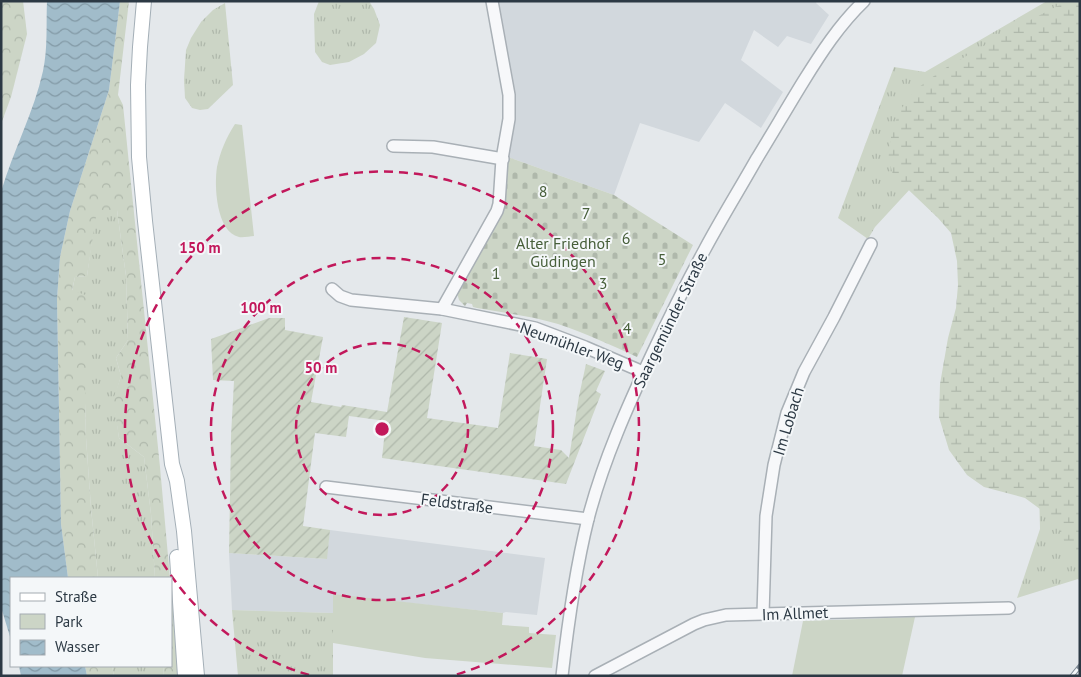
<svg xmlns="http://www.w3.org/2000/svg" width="1081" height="677" viewBox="0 0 1081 677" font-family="'PT Sans',sans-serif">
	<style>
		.built { fill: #d2d8dd }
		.grass { fill: url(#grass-tufts) }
		.forest { fill: url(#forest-crowns) }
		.wetland { fill: url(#wetland-marsh) }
		.cemetery { fill: url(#cemetery-stones) }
		.park { fill: #ccd5c6 }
		.garden { fill: url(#garden-furrows) }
		.water { fill: url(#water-waves) }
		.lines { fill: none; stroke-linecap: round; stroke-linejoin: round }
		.minor-casing { stroke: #a9b0b6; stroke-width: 14 }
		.major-casing { stroke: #a4afb7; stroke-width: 16 }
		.minor { stroke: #f7f8fa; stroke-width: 11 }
		.major { stroke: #fff; stroke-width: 14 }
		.rail-casing { stroke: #7e8a95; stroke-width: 5 }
		.rail { stroke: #f4f7f9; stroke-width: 3; stroke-dasharray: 9; stroke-linecap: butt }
		.ring { fill: none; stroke: #c2185b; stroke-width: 2.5; stroke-dasharray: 9 6 }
		.labels { text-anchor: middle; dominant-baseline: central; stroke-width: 4; stroke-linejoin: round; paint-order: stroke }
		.park-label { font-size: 16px; fill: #475f3a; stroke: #f4f7f9 }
		.street-label { font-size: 16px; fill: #2c3944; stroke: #f4f7f9 }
		.centre { fill: #c2185b; stroke: #f4f7f9; stroke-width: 2.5 }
		.ring-label { font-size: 15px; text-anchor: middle; font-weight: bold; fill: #c2185b; stroke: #f4f7f9; stroke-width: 4; stroke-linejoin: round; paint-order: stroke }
	</style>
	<defs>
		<pattern id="grass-tufts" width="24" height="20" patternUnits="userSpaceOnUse" patternTransform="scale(1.25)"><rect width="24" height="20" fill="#ccd5c6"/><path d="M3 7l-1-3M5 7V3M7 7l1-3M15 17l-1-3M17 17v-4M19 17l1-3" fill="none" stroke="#afb8ab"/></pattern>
		<pattern id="forest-crowns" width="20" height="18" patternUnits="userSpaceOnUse" patternTransform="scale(1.25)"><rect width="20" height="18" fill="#ccd5c6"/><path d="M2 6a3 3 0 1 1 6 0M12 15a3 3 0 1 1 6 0" fill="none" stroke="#afb8ab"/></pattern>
		<pattern id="wetland-marsh" width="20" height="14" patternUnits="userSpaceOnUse" patternTransform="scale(1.25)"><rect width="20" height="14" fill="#ccd5c6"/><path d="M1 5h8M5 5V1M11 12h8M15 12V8" fill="none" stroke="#afb8ab"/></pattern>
		<pattern id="cemetery-stones" width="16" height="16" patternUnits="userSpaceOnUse" patternTransform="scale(1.25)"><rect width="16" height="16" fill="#ccd5c6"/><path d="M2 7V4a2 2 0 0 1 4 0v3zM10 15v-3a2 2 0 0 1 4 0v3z" fill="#afb8ab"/></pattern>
		<pattern id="garden-furrows" width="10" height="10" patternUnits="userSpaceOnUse" patternTransform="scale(1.25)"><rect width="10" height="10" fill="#ccd5c6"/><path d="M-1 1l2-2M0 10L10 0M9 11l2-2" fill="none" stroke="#afb8ab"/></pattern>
		<pattern id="water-waves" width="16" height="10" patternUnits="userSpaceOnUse" patternTransform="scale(1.25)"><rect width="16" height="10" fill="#a1bcca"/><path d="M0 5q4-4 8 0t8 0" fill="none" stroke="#839aa6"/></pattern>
	</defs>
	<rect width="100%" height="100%" fill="#e4e8eb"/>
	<!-- built -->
	<g class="built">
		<path d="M486,1h331l-1,2 13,12 -18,29 -24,-8 -9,11 -24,-17 -13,30 42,32 -22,36 -36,-25 -26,39 -59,-19 -26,72 -106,-38 -10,-10 5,-29v-20z"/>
		<path d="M330,530l215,28 -8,57 -31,-3 -3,1 -18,-2 -152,-16v18l-101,-3 -3,-57 97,6z"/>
	</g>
	<!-- grass -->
	<g class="grass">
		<path d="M319,1h50l5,8 6,16 -4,18 -12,11 -15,8 -19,3 -8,-3 -7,-10 -1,-38z"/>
		<path d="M1047,1h33l-144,160 -61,66 -7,12 -30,-21 56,-151 31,5z"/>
		<path d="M225,3l8,82 -25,24 -8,1 -8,-2 -7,-10 -1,-18 2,-30 5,-12 10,-16 12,-12z"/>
		<path d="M96,210h21l9,66 2,64 -12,18 5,18 -7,24 5,38 25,19 7,57 4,64h-57l-7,-70 -5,-70 -1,-35 -13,-112 3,-14 12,-1z"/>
		<path d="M1080,399v182l-2,-2 -61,19 23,-69 -3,-119z"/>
		<path d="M232,610l101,3v63h-95z"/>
		<path d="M112,666h51l1,10h-50z"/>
	</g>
	<!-- forest -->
	<g class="forest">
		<path d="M1,1h22l4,33 -16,63 -10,27z"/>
		<path d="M120,1h9l-11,94 5,10 37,362 10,111h-15l-4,-64 -7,-57 -25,-19 -6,-38 8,-24 -5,-18 12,-18 -2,-64 -9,-66h-20l-10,66 -12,1 -3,13 16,6 -3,107 1,35 5,70 7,70h-30l-7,-54 -4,-225 3,-42 10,-46 39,-121z"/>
		<path d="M171,589l7,87h-14l-1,-10h8z"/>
		<path d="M85,666h27l2,10h-27z"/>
	</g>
	<!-- wetland -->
	<path class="wetland" d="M1067,1h13v557l-13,-10 -11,-25 -16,-14 -15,-11 -41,-11 -17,-12 -18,-25 -10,-33 1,-33 8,-46 8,-30 2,-23 -1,-24 -6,-28 -13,-15 -45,-43 -5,-19 4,-25 7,-19 16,-22 27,-20 73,-42z"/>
	<!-- cemetery -->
	<path class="cemetery" d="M508,157l106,38 79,50 -56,112c-26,-12 -52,-24 -79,-33 -26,-8 -54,-11 -81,-16l-4,-1 -1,-3 -5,-1 -2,3 -6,-6 -2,-7 46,-84z"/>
	<!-- park -->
	<g class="park">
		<path d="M235,124l7,1 12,111c-4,0 -11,2 -15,1 -23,-5 -25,-52 -22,-70 3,-15 9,-29 18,-43z"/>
		<path d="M333,594l170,19 -1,12 27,2v6l27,2 -4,33 -127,-10 -92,-15z"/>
		<path d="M915,617l-13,59h-110l11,-55z"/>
	</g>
	<!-- garden -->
	<path class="garden" d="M404,317l38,6 -15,95 71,10 12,-75 37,6 -13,87 27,4 8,8 10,-62 7,-32 19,7 -9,20 5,3 -35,90 -184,-26 4,-37 -37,-5 -3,21 -31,-4 -12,93 27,4 -3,29 -98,-6 2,-117 3,-55 -21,-1 -2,-41 58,-21h16v12l38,7 -12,65 30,5 1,-2 45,7z"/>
	<!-- water -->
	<g class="water">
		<path d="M47,1h73l-11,89 -39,121 -10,46 -3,42 4,225 7,54h-57v62l-10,-33v-415c12,-41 33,-80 42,-121 5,-23 3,-47 4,-70z"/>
		<path d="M19,666h66l2,10h-66z"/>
	</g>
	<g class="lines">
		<!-- minor casing -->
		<g class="minor-casing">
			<g id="minor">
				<path d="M393,146l40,1 70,12"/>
				<path d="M332,289l8,7 11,4 91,9 93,19 50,19 58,25"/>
				<path d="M442,309l55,-98 2,-7 3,-45 7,-40v-24l-17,-94"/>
				<path d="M326,487l262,32"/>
				<path d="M763,614l3,-98 8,-51 13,-52 17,-41 30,-55 37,-73"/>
				<path d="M562,676c6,-53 13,-105 26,-157 15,-58 40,-114 66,-169 16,-34 33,-68 51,-101 16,-30 34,-59 51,-89 16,-26 31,-52 47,-78 18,-29 36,-57 61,-81"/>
				<path d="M595,676l99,-52 10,-4 22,-5 283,-7"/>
			</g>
		</g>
		<!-- major casing -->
		<g class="major-casing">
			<g id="major">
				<path d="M144,1l-4,46 -2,38 1,72 6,64 27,243 5,17 7,50 13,145"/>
				<path d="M177,557l8,119"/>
			</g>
		</g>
		<!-- minor -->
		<use href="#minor" class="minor"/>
		<!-- major -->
		<use href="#major" class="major"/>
		<!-- rail casing -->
		<g class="rail-casing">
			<path id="rail" d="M1072,676l8,-10"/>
		</g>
		<!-- rail -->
		<use href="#rail" class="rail"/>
	</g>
	<!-- distance rings -->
	<g class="ring">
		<circle cx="382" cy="429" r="86"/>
		<circle cx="382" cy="429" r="171"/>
		<path d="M309 675A257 257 0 1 1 455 675"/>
	</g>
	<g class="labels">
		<!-- park labels -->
		<g class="park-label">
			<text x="543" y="191">8</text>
			<text x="586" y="213">7</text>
			<text x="626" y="238">6</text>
			<text x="563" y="243">Alter Friedhof<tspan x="563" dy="18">Güdingen</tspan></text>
			<text x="662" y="259">5</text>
			<text x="496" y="273">1</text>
			<text x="603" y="283">3</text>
			<text x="627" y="328">4</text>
		</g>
		<!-- street labels -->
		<g class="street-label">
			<text transform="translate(670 320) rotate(-64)">Saargemünder Straße</text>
			<text transform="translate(572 345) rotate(20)">Neumühler Weg</text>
			<text transform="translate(788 421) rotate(-73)">Im Lobach</text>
			<text transform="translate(457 503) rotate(7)">Feldstraße</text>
			<text transform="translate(795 613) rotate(-2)">Im Allmet</text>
		</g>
	</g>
	<circle cx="382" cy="429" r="8" class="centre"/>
	<g class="ring-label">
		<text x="200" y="253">150 m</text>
		<text x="261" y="313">100 m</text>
		<text x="321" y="373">50 m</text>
	</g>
	<!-- border -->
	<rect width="1081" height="677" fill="none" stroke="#2c3944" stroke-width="5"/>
	<!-- legend -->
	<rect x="10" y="577" width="162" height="90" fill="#f4f7f9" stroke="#a4abb1"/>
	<rect x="20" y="593" width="25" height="8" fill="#ffffff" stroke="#a4abb1"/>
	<text x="55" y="602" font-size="15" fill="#2c3944">Straße</text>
	<rect x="20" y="614" width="25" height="15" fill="#ccd5c6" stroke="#a4abb1"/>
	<text x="55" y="627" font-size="15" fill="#2c3944">Park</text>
	<rect x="20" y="640" width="25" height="15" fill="url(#water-waves)" stroke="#a4abb1"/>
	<text x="55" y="652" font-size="15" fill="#2c3944">Wasser</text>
</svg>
